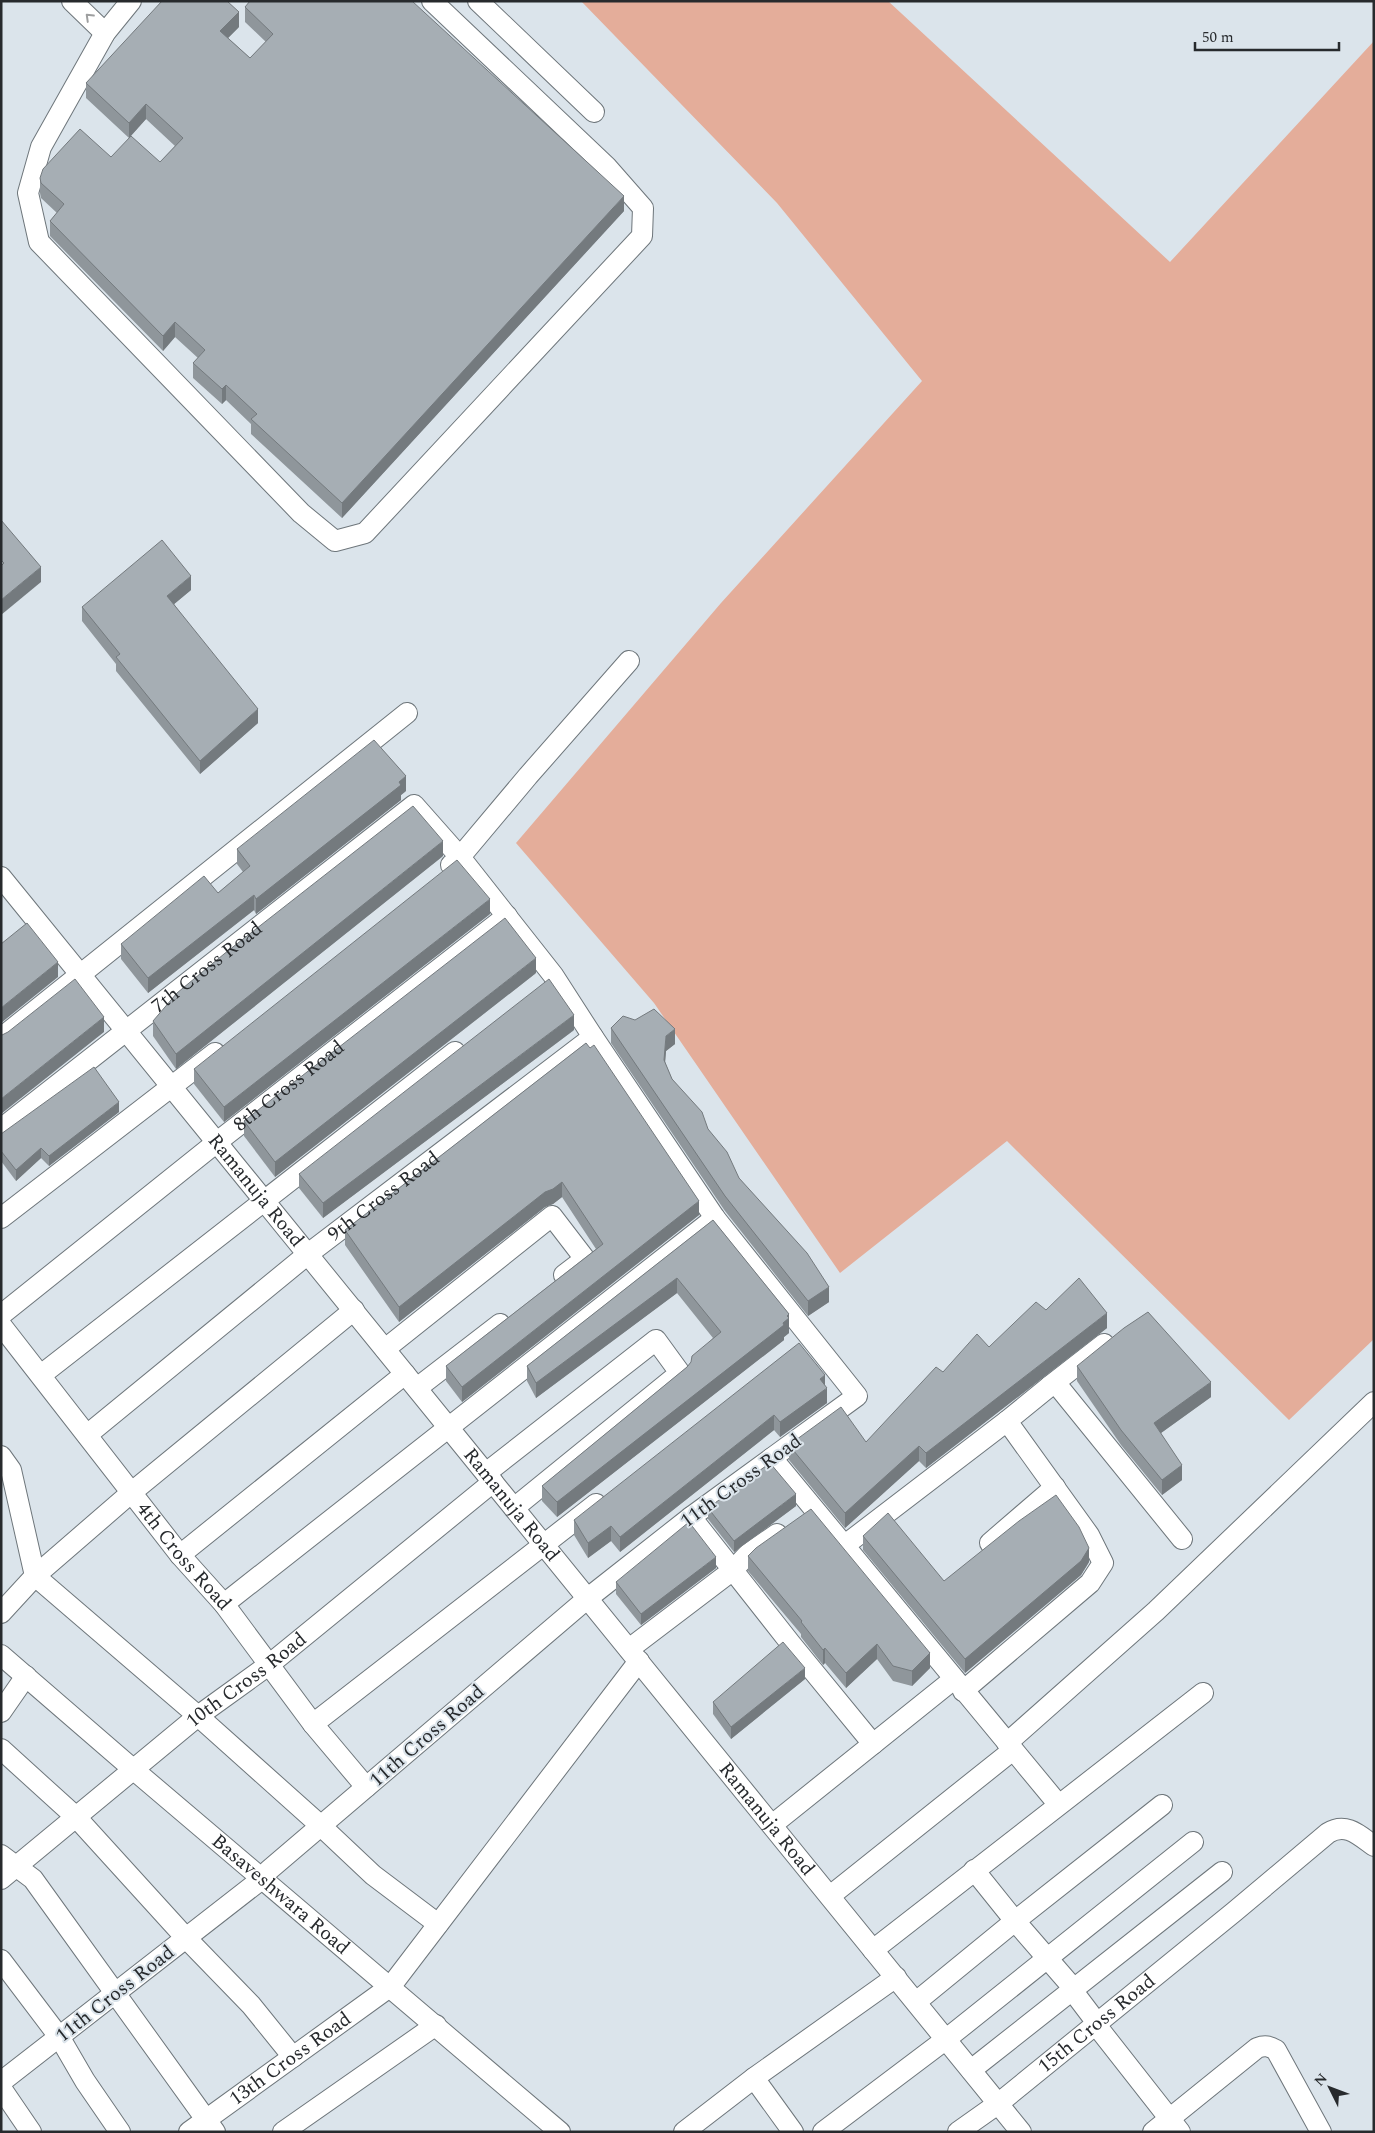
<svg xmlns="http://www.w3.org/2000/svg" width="1375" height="2133" viewBox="0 0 1375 2133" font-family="Spectral,serif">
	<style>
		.green { fill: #e4ad9a }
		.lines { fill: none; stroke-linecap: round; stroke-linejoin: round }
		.minor-casing { stroke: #6e767b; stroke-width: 22 }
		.minor { stroke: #fff; stroke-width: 20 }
		.wall { fill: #8f969b }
		.shaded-wall { fill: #747a7e }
		.building { fill: #a6aeb4; stroke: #747a7e }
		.oneway { stroke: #9e9fa0 }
		.labels { text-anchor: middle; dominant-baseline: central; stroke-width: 4; stroke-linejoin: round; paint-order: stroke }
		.street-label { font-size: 20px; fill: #272a2d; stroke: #dbe4eb }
	</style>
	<rect width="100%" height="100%" fill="#dbe4eb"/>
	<!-- green -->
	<path class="green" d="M581,1h307l282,261 204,-221v1298l-85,81 -282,-279 -167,132 -186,-270 -138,-160 205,-240 201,-222 -145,-178z"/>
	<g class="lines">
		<!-- minor casing -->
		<g class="minor-casing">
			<g id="minor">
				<path d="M72,1l33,32"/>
				<path d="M131,1l-26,32 -64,114 -13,46 11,49 262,271 34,28 30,-8 277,-297 1,-28 -36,-41 -175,-166"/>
				<path d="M478,1l116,111"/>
				<path d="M451,865l9,-8 68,-81 101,-115"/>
				<path id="s1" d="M1,877l1020,1255"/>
				<path d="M1,1038l406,-325"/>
				<path id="s2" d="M1,1129l413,-324 46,52 93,118 40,62 122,181 142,178 -166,121 -103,81 -319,272 -6,8 -262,204"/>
				<path d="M1,1218l214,-165"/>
				<path d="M354,1310l-222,182 -97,84 163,140 123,110 52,49 65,49"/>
				<path id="s3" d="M1,1315l216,-173 290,-226"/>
				<path id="s4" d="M1,1325l179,230 44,49 89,120 53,63"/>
				<path d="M385,1349l167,-133 33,43 -21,16"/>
				<path d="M41,1375l414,-323"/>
				<path d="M1050,1386l54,-42"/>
				<path d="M417,1388l83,-64"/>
				<path id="s5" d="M87,1435l221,-181 285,-217"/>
				<path d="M1,1456l10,14 24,106 -34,37"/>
				<path d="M772,1458l286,346"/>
				<path d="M486,1473l170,-133 24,33 -166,135"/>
				<path d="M691,1517l100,127 82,100"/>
				<path d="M990,1543l65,-56"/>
				<path d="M845,1545l162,-124"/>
				<path d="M180,1555l225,-181"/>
				<path d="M224,1604l491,-386"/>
				<path d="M629,1649l104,-79 15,-16 29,-20"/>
				<path id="s6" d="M1,1655l133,115 426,362"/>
				<path d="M963,1691l127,-108 13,-20 -14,-28 -82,-114 43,-35h8l124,153"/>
				<path d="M1,1712l25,-36"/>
				<path d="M313,1724l283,-220"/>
				<path d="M1007,1743l149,-132 218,-209"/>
				<path d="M1,1749l75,68 110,121 65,67 42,52"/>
				<path d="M772,1825l182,-146"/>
				<path d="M1,1855l32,24 182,253"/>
				<path d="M974,1870l41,51 59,68 -2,1 25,33 -1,2 84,107"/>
				<path id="s7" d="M1,1879l197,-163 72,-52 223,-182"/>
				<path d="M830,1896l183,-146"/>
				<path d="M873,1950l330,-257"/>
				<path d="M1,1960l59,78 25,43 35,51"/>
				<path d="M916,2002l99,-81 147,-116"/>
				<path d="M971,2070l251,-198"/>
				<path d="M754,2078l39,54"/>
				<path d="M1,2088l30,44"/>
				<path id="s8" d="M189,2132l202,-146 248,-325"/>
				<path d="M283,2132l153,-107"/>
				<path d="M684,2132l70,-54 142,-101"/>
				<path d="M823,2132l122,-92 248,-198"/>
				<path id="s9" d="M958,2132l41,-29 235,-191 94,-79c18,-11 31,2 46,13"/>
				<path d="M1153,2132l104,-84c8,-3 12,-2 19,2l45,82"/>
			</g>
		</g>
		<!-- minor -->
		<use href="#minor" class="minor"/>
	</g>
	<!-- wall -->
	<g class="wall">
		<path d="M245,7l379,204 -282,307 -91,-84v-10l-25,-24 -4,4 -29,-26v-15l5,-5 -23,-21 -12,14 -113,-115v-15l7,-8 -16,-15 -1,-5v-15l71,-21 49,5 15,-16 -29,-27 -17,19 -43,-40v-15l153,-56 -11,11 22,20 16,-16 -21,-20z"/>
		<path d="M191,590l-17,14 84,119 -58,51 -84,-103v-7l-34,-43v-14z"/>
		<path d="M406,791l-5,4v5l-145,114 -2,-4 -106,83 -27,-34v-15l97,-51 25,-21 -6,-8v-15z"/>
		<path d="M443,856l-267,213 -23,-33v-15z"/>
		<path d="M490,914l-266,208 -30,-38v-15z"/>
		<path d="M536,973l-261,204 -31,-41v-15z"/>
		<path d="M611,1028l64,16 -9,7 -1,11 7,17 36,50 31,49 90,124 -21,14 -83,-105 -114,-168z"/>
		<path d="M574,1030l-251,188 -24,-30v-14z"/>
		<path d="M586,1043l113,172 -237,187 -16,-21v-15l150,-117 -34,-52 -9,7 -8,3 -146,115 -54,-77v-15z"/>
		<path d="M119,1112l-70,54 -8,-8 -25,23 -15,-20v-27z"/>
		<path d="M713,1220l76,94v19l-5,4v3l-227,177 -15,-16v-15l145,-119 26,-29 -36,-45 -141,105 -9,-17v-15z"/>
		<path d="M1046,1310l61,18 -181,140 -7,-7 -74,67 -56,-68v-15l77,-3 77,-70 46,-25z"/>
		<path d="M1077,1366l134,31 -50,36 21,47 -20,15 -41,-50 -44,-64z"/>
		<path d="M825,1386l2,17 -47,34 -6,-7 -154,122 -9,-11 -23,17 -14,-23v-15z"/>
		<path d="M796,1506l-62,46 -26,-33v-11z"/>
		<path d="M863,1536l81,45 145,-19 -8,13 -116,98 -102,-123z"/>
		<path d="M748,1556l182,112 -18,18 -19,-5 -16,-22 -31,29 -21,-25 -2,2 -22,-28v-3l-53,-63z"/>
		<path d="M716,1568l-75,57 -25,-31v-12z"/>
		<path d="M805,1679l-74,60 -18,-25v-12z"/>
	</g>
	<!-- shaded-wall -->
	<g class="shaded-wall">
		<path d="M239,12v15l-19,19v-15z"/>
		<path d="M146,104v15l-17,19v-15z"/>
		<path d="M624,196v15l-282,307v-15z"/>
		<path d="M175,322v15l-12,14v-15z"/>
		<path d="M226,385v15l-4,4v-15z"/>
		<path d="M41,567v15l-40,33v-15z"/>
		<path d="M191,576v14l-24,20v-14z"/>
		<path d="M258,709v14l-58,51v-13z"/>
		<path d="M406,776v15l-5,4v5l-145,114v-15z"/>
		<path d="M443,841v15l-267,213v-15z"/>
		<path d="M254,895v15l-106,83v-15z"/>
		<path d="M490,899v15l-266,208v-15z"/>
		<path d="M536,958v15l-261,204v-15z"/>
		<path d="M58,962v15l-57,46v-15z"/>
		<path d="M574,1015v15l-251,188v-15z"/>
		<path d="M104,1017v15l-103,82v-15z"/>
		<path d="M675,1029v15l-9,7 -2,24v-15l2,-24z"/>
		<path d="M119,1102v10l-70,54v-10z"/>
		<path d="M41,1148v10l-25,23v-11z"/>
		<path d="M562,1182v15l-9,7 -8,3 -146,115v-15l146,-115z"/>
		<path d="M699,1201v14l-237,187v-15z"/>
		<path d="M677,1278v15l-141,105v-15z"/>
		<path d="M829,1287v15l-21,14v-15z"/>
		<path d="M1107,1313v15l-181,140v-15z"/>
		<path d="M789,1314v19l-5,4v3l-227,177v-15l226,-179 4,-7z"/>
		<path d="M825,1375v15l2,-2v15l-47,34v-15l40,-43z"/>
		<path d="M1211,1382v15l-57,41v-15z"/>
		<path d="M774,1415v15l-154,122v-15z"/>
		<path d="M919,1446v15l-74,67v-15z"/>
		<path d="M1182,1465v15l-20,15v-15z"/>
		<path d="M796,1494v12l-62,46v-11z"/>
		<path d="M611,1526v15l-23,17v-15z"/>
		<path d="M1089,1548v14l-8,13 -116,98v-14z"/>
		<path d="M716,1557v11l-75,57v-11z"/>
		<path d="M877,1644v15l-31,29v-15z"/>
		<path d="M825,1648v15l-2,2v-15z"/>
		<path d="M930,1653v15l-18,18v-15z"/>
		<path d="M805,1668v11l-74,60v-12z"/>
	</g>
	<!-- building -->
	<g class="building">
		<path d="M162,1h65l12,11 -19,19 30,27 23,-24 -28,-27 5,-6h162l212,195 -282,307 -91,-84 6,-5 -31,-29 -4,4 -29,-26 12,-13 -30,-28 -12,14 -113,-115 14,-17 -23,-21 -1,-5 3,-9 37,-40 31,28 20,-21 29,26 23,-24 -37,-34 -17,19 -43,-40z"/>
		<path d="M1,520l40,47 -40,33v-34l3,-3 -3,-3z"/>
		<path d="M162,540l29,36 -24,20 91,113 -58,52 -84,-104 4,-3 -38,-47z"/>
		<path d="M374,740l32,36 -7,6 2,3 -145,114 -2,-4 -106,83 -27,-34 83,-68 14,17 32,-27 -13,-17z"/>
		<path d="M413,806l30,35 -267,213 -23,-33 24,-28 47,-39z"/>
		<path d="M457,860l33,39 -266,208 -30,-38z"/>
		<path d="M505,918l31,40 -261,204 -31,-41z"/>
		<path d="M27,923l31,39 -57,46v-64z"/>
		<path d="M75,979l29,38 -103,82v-65l1,1 6,-3z"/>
		<path d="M549,979l25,36 -251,188 -24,-29z"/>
		<path d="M654,1009l21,20 -9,7 -2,24 8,19 30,33 6,17 19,23 12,26 68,75 22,34 -21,14 -83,-105 -114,-168 12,-12 12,4z"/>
		<path d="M586,1043l4,5 4,-3 105,156 -237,186 -16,-21 157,-122 -41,-62 -9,7 -8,3 -146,115 -54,-77z"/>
		<path d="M94,1067l25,35 -70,54 -8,-8 -25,22 -15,-19v-17z"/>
		<path d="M713,1220l76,94 -2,2 2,2 -6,5 1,2 -227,177 -15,-16 145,-119 4,-5 1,-6 29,-24 -44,-54 -141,105 -9,-17z"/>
		<path d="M1079,1278l28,35 -181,140 -7,-7 -74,67 -56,-68 52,-38 25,35 70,-75 7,5 34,-38 12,13 47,-45 10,8z"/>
		<path d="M1148,1312l63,70 -57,41 28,42 -20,15 -41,-50 -44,-64 47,-38z"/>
		<path d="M799,1343l26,32 -5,4 7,9 -47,34 -6,-7 -154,122 -9,-11 -23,17 -14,-23z"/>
		<path d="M770,1463l26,31 -62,47 -26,-33z"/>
		<path d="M1056,1495l23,32 10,21 -8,13 -116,98 -102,-123 25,-23 56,68 75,-60z"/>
		<path d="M811,1509l119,144 -18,18 -19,-5 -16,-22 -31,29 -21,-25 -2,2 -22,-28 1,-1 -54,-65 8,-8z"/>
		<path d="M689,1522l27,35 -75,57 -25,-32z"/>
		<path d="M783,1642l22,26 -74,59 -18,-25z"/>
	</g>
	<!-- one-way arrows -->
	<defs><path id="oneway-chevron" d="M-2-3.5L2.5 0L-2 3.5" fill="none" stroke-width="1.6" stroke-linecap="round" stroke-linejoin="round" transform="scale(1.25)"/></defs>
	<use class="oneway" href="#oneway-chevron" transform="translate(89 17) rotate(-136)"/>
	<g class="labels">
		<!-- street labels -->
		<g class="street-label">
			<text stroke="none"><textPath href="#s2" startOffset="262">7th Cross Road</textPath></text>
			<text stroke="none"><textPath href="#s3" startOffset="368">8th Cross Road</textPath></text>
			<text stroke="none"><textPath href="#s1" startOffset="404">Ramanuja Road</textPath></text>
			<text stroke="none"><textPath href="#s5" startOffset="381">9th Cross Road</textPath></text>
			<text transform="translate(741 1481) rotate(-36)">11th Cross Road</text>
			<text stroke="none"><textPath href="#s1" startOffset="809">Ramanuja Road</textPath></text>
			<text stroke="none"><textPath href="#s4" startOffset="295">4th Cross Road</textPath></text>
			<text stroke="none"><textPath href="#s7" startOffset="316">10th Cross Road</textPath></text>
			<text transform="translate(427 1736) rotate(-41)">11th Cross Road</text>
			<text stroke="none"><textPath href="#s1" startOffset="1214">Ramanuja Road</textPath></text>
			<text stroke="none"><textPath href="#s6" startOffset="368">Basaveshwara Road</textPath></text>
			<text transform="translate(115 1994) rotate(-38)">11th Cross Road</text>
			<text stroke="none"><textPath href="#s9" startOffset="176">15th Cross Road</textPath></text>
			<text stroke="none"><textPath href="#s8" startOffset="125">13th Cross Road</textPath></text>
		</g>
	</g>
	<!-- border -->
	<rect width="1375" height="2133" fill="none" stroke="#272a2d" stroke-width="5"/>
	<!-- north arrow -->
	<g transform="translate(1330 2088) rotate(312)" stroke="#dbe4eb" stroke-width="4" paint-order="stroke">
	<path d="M0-4L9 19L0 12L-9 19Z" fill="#272a2d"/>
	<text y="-8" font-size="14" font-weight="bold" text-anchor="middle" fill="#272a2d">N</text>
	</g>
	<!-- scale -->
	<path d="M1195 42v8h144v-8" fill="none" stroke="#272a2d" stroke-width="2.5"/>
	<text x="1202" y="42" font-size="15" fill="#272a2d" stroke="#dbe4eb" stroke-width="4" paint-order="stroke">50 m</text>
</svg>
